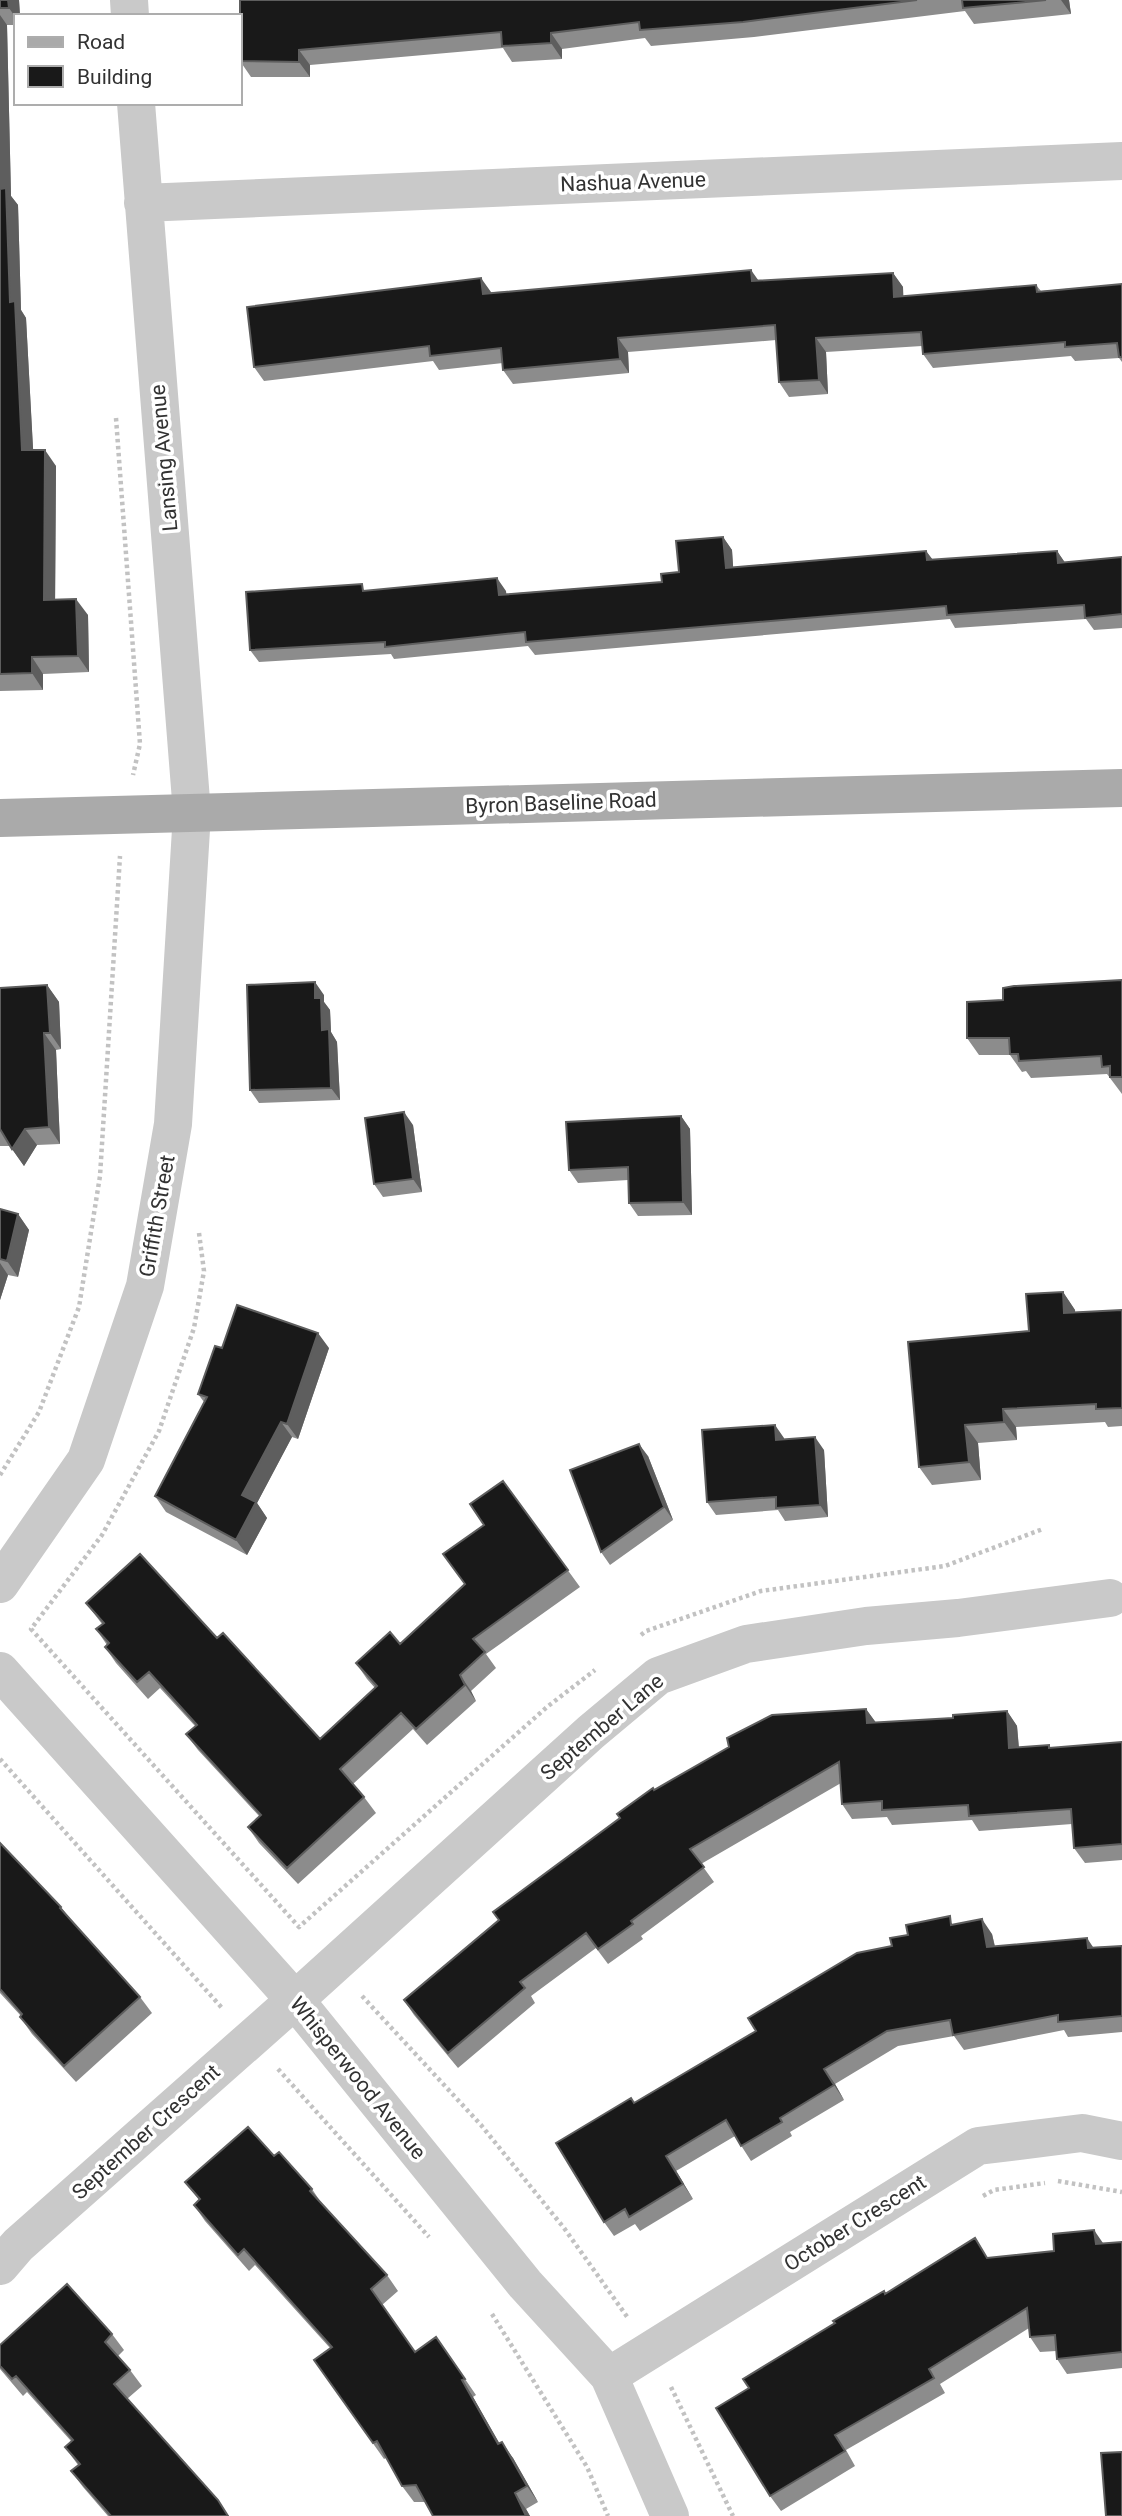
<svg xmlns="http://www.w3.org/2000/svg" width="1122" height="2516" font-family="Roboto,sans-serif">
  <rect width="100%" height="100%" fill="#fff"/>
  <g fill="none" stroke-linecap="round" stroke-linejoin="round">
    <path stroke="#c2c2c2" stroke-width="4.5" stroke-dasharray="3.5 3.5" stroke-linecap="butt" d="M 116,418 L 140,744 L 133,775
      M 199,1233 L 204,1271 L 194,1328 L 159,1431 L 102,1535 L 31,1629 L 299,1927 L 547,1707 L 595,1670
      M 0,1475 L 39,1412 L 79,1307 L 100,1176 L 120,856
      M 641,1635 L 646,1631 L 761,1591 L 945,1566 L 1043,1529
      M 0,1759 L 222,2008
      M 362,1996 L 481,2125 L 564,2228 L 628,2318
      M 278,2069 L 429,2237
      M 1058,2181 L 1122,2192
      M 983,2196 L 994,2190 L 1045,2183
      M 492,2314 L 587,2467 L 608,2516
      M 671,2387 L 733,2516"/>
    <path stroke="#c9c9c9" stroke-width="38" d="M 129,0 L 130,16
      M 143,203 L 1122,161
      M 0,1584 L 86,1460 L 145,1286 L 173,1124 L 192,813 L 136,103
      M 0,1671 L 295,2000 L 525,2284 L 609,2376 L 670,2516
      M 0,2266 L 18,2245 L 295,2000 L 591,1732 L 658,1676 L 746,1644 L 866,1626 L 958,1618 L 1110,1598
      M 609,2376 L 978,2146 L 1082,2133 L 1122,2141"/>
    <path stroke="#aaa" stroke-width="38" d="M 0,818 L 1122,788"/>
  </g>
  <path fill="#8c8c8c" d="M 0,0 L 19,0 L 20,16 L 16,16 L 16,25 L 7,25 L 11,196 L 18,205 L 21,310 L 26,318 L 33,450 L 56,466 L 55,599 L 88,615 L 89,672 L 43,674 L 43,690 L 0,691 Z
    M 240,0 L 1069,0 L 1071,14 L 974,24 L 965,11 L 754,37 L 651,46 L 645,38 L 562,49 L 562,59 L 512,62 L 503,48 L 310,65 L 310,77 L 251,77 L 240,61 Z
    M 893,273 L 903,287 L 903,297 L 1036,285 L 1041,291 L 1122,284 L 1122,362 L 1119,358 L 1075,361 L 1071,356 L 933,368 L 923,354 L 922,346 L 826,352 L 828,394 L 789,397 L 779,382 L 776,340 L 628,352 L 629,373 L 513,384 L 503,370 L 503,363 L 439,370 L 433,361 L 264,381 L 254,367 L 491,292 L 759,281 Z
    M 723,537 L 732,550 L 733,567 L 926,551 L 933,560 L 1057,551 L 1065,563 L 1122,557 L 1122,628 L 1094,630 L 1086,619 L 955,628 L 950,619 L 535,655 L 528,646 L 394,659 L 391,654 L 259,662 L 250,650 L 367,590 L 506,591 L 506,594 L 662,582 L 679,572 Z
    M 1122,980 L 1122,1094 L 1107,1074 L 1031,1078 L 1026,1071 L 1022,1072 L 1010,1055 L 979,1055 L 967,1038 L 1003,1000 Z
    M 47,985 L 59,1002 L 61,1049 L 56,1050 L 60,1144 L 37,1145 L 24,1166 L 10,1146 L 0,1146 L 0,988 Z
    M 324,995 L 324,1002 L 330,1010 L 331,1032 L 337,1042 L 340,1100 L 259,1103 L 250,1090 Z
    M 681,1116 L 690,1129 L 692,1215 L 638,1216 L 629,1203 L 628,1180 L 578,1183 L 569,1170 Z
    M 413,1125 L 422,1192 L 383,1197 L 374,1184 Z
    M 0,1209 L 18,1214 L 29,1230 L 18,1277 L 8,1275 L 0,1300 Z
    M 1063,1292 L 1075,1310 L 1075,1312 L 1122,1310 L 1122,1426 L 1108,1427 L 1105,1422 L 1016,1427 L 1017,1440 L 978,1443 L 981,1480 L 932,1485 L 919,1467 L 1029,1331 Z
    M 222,1348 L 329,1348 L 298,1439 L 292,1437 L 257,1503 L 267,1518 L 247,1555 L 166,1512 L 155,1496 L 204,1402 L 198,1394 Z
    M 784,1438 L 784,1439 L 824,1450 L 828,1517 L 785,1521 L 778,1510 L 716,1515 L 707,1502 Z
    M 648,1456 L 673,1520 L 610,1565 L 601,1552 Z
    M 503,1481 L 580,1587 L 486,1654 L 496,1668 L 471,1691 L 476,1701 L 427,1745 L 413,1729 L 353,1784 L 364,1797 L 376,1813 L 298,1884 L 259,1843 L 248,1827 L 259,1816 L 198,1750 L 186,1734 L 195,1726 L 160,1688 L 148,1699 L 116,1663 L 105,1647 L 107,1645 L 96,1629 L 102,1624 L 86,1603 L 217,1638 L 320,1739 L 375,1688 L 367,1679 L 356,1663 L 400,1644 L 465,1585 L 484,1525 Z
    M 866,1709 L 876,1723 L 953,1718 L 1007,1711 L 1017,1726 L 1019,1747 L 1049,1745 L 1051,1748 L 1122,1742 L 1122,1860 L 1085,1863 L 1074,1848 L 1072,1824 L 979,1831 L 972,1820 L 892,1825 L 887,1817 L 852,1819 L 842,1804 L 841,1783 L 701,1864 L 714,1882 L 641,1936 L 643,1939 L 608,1964 L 596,1948 L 531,1996 L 535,2003 L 458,2068 L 414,2015 L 404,2000 L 654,1790 Z
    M 0,1843 L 61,1907 L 71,1920 L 140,1997 L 152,2013 L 76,2082 L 32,2034 L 20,2017 L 21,2016 L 0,1993 Z
    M 956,1924 L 992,1934 L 995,1946 L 1093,1947 L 1122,1946 L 1122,2032 L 1068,2037 L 1064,2030 L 964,2050 L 954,2036 L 898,2046 L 835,2084 L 844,2100 L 790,2132 L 792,2136 L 751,2161 L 735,2136 L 676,2171 L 693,2199 L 640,2231 L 635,2224 L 614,2236 L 604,2222 L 634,2103 L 756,2031 L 892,1946 Z
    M 274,2156 L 312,2189 L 322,2204 L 387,2275 L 398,2291 L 382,2305 L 415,2352 L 436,2337 L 476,2395 L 473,2397 L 499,2443 L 513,2458 L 538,2502 L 526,2509 L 530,2516 L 433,2516 L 425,2502 L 414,2502 L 402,2486 L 386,2458 L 384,2459 L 314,2360 L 330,2348 L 255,2265 L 249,2271 L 205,2221 L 194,2205 L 199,2200 L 185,2182 Z
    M 1122,2242 L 1122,2368 L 1067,2374 L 1057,2359 L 1056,2351 L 1040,2352 L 1030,2337 L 1029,2328 L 940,2384 L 945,2393 L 846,2450 L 855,2466 L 781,2511 L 770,2496 L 749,2388 L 835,2323 L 886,2294 L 988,2258 L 1054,2251 Z
    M 112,2334 L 124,2350 L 118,2356 L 130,2370 L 142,2386 L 127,2399 L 229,2516 L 108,2516 L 83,2487 L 71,2471 L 78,2465 L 65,2447 L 71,2441 L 27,2392 L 23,2396 L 0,2369 L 0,2345 Z"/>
  <path fill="#5e5e5e" d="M 8,0 L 19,0 L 20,16 L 16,16 L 16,18 L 9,8 Z
    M 1061,0 L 1069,0 L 1071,14 Z
    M 0,15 L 7,25 L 11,196 L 18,205 L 21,310 L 26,318 L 34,466 L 22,450 L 0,189 Z
    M 551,33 L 562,49 L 562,59 L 551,43 Z
    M 299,50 L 310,65 L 310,77 L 299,62 Z
    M 751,270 L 761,284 L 752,281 Z
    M 893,273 L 903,287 L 904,311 L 894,297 Z
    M 481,278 L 491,292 L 493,308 L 483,294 Z
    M 618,338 L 628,352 L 629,373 L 620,359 Z
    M 816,338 L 826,352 L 828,394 L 819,380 Z
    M 45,450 L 56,466 L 55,616 L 44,600 Z
    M 723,537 L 732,550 L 734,580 L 726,568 Z
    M 926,551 L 935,563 L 927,560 Z
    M 1057,551 L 1066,564 L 1058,563 Z
    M 497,578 L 506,591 L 508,608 L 499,595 Z
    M 76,599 L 88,615 L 89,672 L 78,656 Z
    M 32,657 L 43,674 L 43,690 L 32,673 Z
    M 315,982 L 324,995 L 324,1002 L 330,1010 L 331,1032 L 337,1042 L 340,1100 L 331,1088 L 322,1030 L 315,998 Z
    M 47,985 L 59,1002 L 61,1049 L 50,1033 Z
    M 44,1033 L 56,1050 L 60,1144 L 49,1127 Z
    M 404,1112 L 413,1125 L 422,1192 L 413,1179 Z
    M 681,1116 L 690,1129 L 692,1215 L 683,1202 Z
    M 25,1129 L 37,1145 L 24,1166 L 12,1149 Z
    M 18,1214 L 29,1230 L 18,1277 L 7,1261 Z
    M 0,1263 L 8,1275 L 0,1300 Z
    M 1063,1292 L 1075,1310 L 1077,1331 L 1064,1313 Z
    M 318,1333 L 329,1348 L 298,1439 L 287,1424 Z
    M 1003,1409 L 1016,1427 L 1017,1440 L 1004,1422 Z
    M 281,1422 L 292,1437 L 257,1503 L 267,1518 L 247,1555 L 236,1540 L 242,1495 Z
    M 775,1425 L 784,1438 L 785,1452 L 776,1440 Z
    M 965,1425 L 978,1443 L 981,1480 L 969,1462 Z
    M 815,1437 L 824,1450 L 828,1517 L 820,1505 Z
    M 639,1444 L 648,1456 L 673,1520 L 664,1507 Z
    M 460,1675 L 471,1691 L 476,1701 L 465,1685 Z
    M 866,1709 L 877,1724 L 867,1723 Z
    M 1007,1711 L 1017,1726 L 1020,1763 L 1009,1748 Z
    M 982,1919 L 992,1934 L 998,1962 L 987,1947 Z
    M 1087,1938 L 1097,1953 L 1088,1948 Z
    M 824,2069 L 835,2084 L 844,2100 L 834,2085 Z
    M 666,2156 L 676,2171 L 693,2199 L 683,2184 Z
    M 1094,2230 L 1105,2246 L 1096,2244 Z
    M 462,2380 L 473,2397 L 509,2460 L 498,2444 Z
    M 502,2442 L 513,2458 L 538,2502 L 527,2486 Z
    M 515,2493 L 526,2509 L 530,2516 L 526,2516 Z"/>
  <path fill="#191919" stroke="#5e5e5e" stroke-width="2" d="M 0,0 L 8,0 L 9,8 L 0,8 Z
    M 240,0 L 917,0 L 743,22 L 640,30 L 639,22 L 551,33 L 551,43 L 502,46 L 501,32 L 299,50 L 299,62 L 240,61 Z
    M 962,0 L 1046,0 L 963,8 Z
    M 0,183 L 0,189 L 6,188 L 10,302 L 15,301 L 22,450 L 45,450 L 44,600 L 76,599 L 78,656 L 32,657 L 32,673 L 0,674 Z
    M 751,270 L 752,281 L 893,273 L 894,297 L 1036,285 L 1037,292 L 1122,284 L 1122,357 L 1119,357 L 1117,343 L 1065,347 L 1065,342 L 923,354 L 921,332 L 816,338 L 819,380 L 779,382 L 775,325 L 618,338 L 620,359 L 503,370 L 501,348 L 430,356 L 429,346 L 254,367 L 247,307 L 481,278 L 483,294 Z
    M 723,537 L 726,568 L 926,551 L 927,560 L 1057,551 L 1058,563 L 1122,557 L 1122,614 L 1085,618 L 1084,605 L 947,615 L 946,606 L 526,642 L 525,632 L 385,647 L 385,642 L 250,650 L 246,592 L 362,584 L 363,591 L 497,578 L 499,595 L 662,582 L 661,574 L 679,572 L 676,541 Z
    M 1122,980 L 1122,1077 L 1110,1077 L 1110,1066 L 1102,1067 L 1101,1056 L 1019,1061 L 1018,1054 L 1010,1054 L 1009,1038 L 967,1038 L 967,1002 L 1003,1000 L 1003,988 L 1014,986 Z
    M 315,982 L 315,998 L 321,998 L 322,1030 L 329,1029 L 331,1088 L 250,1090 L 247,985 Z
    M 47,985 L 50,1033 L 44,1033 L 49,1127 L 25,1129 L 12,1149 L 0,1129 L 0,988 Z
    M 404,1112 L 413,1179 L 374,1184 L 365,1118 Z
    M 681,1116 L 683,1202 L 629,1203 L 628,1167 L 569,1170 L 566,1122 Z
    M 0,1209 L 18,1214 L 7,1261 L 0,1259 Z
    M 1063,1292 L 1064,1313 L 1122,1310 L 1122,1408 L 1096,1409 L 1096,1404 L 1003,1409 L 1004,1422 L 965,1425 L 969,1462 L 919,1467 L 908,1342 L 1029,1331 L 1026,1294 Z
    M 237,1305 L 318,1333 L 287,1424 L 281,1422 L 242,1495 L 256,1502 L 236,1540 L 155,1496 L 207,1397 L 198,1394 L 215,1346 L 222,1348 Z
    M 775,1425 L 776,1440 L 815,1437 L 820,1505 L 776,1508 L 776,1497 L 707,1502 L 702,1430 Z
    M 639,1444 L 664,1507 L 601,1552 L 570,1470 Z
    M 503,1481 L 568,1570 L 473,1639 L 485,1652 L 460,1675 L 465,1685 L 416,1729 L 401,1713 L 340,1769 L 364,1797 L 287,1868 L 248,1827 L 261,1815 L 186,1734 L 197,1725 L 149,1672 L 137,1682 L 105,1647 L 109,1643 L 96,1629 L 104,1623 L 86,1603 L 140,1554 L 217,1638 L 223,1633 L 320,1739 L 377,1686 L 356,1663 L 390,1632 L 400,1644 L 465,1584 L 443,1554 L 484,1525 L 470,1504 Z
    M 866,1709 L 867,1723 L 953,1718 L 953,1715 L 1007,1711 L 1009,1748 L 1049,1745 L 1049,1748 L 1122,1742 L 1122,1844 L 1074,1848 L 1071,1809 L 969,1816 L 968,1805 L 882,1810 L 882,1801 L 842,1804 L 839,1762 L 690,1849 L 704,1867 L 631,1921 L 633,1924 L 598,1949 L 586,1933 L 520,1982 L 525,1988 L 448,2053 L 404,2000 L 499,1920 L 493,1912 L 620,1818 L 617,1814 L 653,1788 L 654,1790 L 729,1747 L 727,1738 L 772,1715 Z
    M 0,1843 L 61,1907 L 60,1908 L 140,1997 L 64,2066 L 20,2017 L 22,2014 L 0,1989 Z
    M 950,1916 L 951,1925 L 982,1919 L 987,1947 L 1087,1938 L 1088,1948 L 1122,1946 L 1122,2016 L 1058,2022 L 1058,2015 L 953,2035 L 950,2020 L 887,2031 L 824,2069 L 834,2085 L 780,2118 L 782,2122 L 741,2146 L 726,2120 L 666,2156 L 683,2184 L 629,2217 L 625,2209 L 604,2222 L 556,2143 L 631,2098 L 634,2103 L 756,2031 L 748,2018 L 857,1953 L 892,1946 L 890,1938 L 908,1935 L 906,1925 Z
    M 248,2127 L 274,2156 L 279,2152 L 312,2189 L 310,2191 L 387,2275 L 371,2289 L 415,2352 L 436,2337 L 465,2379 L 462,2380 L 498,2444 L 502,2442 L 527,2486 L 515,2493 L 526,2516 L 433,2516 L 416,2485 L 402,2486 L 377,2441 L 373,2443 L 314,2360 L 332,2347 L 244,2249 L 238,2255 L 194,2205 L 200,2199 L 185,2182 Z
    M 1094,2230 L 1096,2244 L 1122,2242 L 1122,2352 L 1057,2359 L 1055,2335 L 1030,2337 L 1027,2308 L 929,2369 L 934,2378 L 835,2435 L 845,2451 L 770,2496 L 716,2408 L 749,2388 L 743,2379 L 835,2323 L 833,2321 L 884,2291 L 885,2294 L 975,2238 L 987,2258 L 1054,2251 L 1053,2234 Z
    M 67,2284 L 112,2334 L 105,2342 L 130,2370 L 114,2384 L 218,2500 L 228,2516 L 111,2516 L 71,2471 L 80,2464 L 65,2447 L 73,2440 L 16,2376 L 12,2379 L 0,2366 L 0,2345 Z
    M 1122,2452 L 1122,2516 L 1106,2516 L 1101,2453 Z"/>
  <g text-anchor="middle" stroke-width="7" stroke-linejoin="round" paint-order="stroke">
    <g font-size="21" fill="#323232" stroke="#fff">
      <text transform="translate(633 182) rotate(-2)" y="7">Nashua Avenue</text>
      <text transform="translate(164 458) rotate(-95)" y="7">Lansing Avenue</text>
      <text transform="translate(561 803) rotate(-2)" y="7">Byron Baseline Road</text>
      <text transform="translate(157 1216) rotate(-80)" y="7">Griffith Street</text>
      <text transform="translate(602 1727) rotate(-40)" y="7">September Lane</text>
      <text transform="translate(358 2078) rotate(51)" y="7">Whisperwood Avenue</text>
      <text transform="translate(146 2132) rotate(-42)" y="7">September Crescent</text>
      <text transform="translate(855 2223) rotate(-32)" y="7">October Crescent</text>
    </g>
  </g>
  <rect x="14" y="14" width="228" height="91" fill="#ffffff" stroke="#adadad" stroke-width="2"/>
  <rect x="28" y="37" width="35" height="10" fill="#aaaaaa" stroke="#adadad" stroke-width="2"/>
  <text x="77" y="49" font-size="21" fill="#323232">Road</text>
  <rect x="28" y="66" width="35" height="21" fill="#191919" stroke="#adadad" stroke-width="2"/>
  <text x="77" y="84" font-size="21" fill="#323232">Building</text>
</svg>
